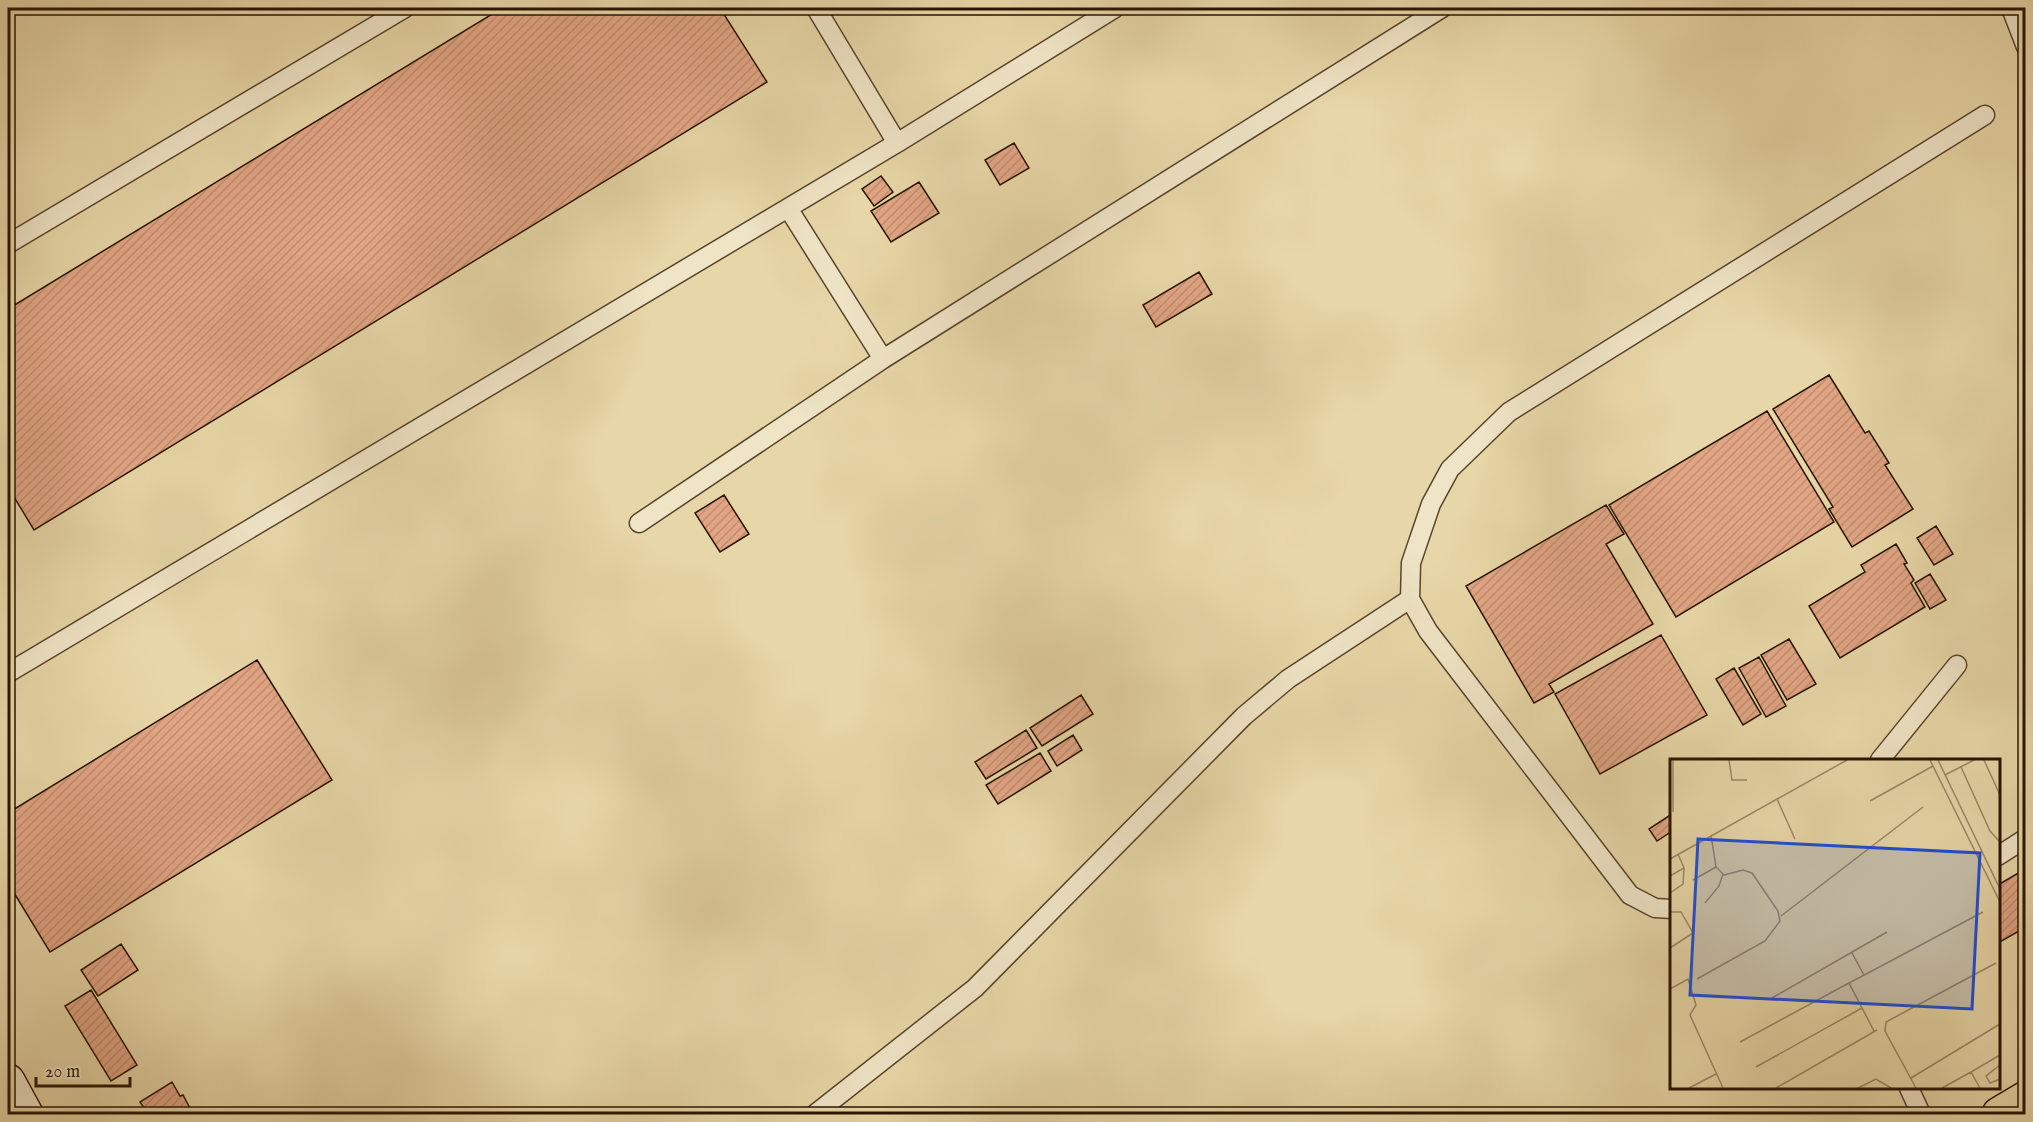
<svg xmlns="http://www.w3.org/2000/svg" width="2033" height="1122" font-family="'IM FELL English',serif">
  <defs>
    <pattern id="building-hatch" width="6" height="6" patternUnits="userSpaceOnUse" patternTransform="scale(1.5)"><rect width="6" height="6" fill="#e1a584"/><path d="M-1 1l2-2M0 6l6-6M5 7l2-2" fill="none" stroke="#c18d70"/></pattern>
  </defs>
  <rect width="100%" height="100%" fill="#e7d6a7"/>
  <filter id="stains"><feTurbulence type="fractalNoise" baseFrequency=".00333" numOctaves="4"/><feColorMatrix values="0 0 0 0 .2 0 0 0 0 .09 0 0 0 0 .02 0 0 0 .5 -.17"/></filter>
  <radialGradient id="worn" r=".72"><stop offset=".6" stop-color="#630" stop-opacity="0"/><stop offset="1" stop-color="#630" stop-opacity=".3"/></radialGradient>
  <path fill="url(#building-hatch)" stroke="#291403" stroke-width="1.5" d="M 502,8 L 720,8 L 767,82 L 34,530 L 8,487 L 8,309 Z
    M 1014,143 L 1029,168 L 1000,185 L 985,160 Z
    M 881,176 L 893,192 L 874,206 L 862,189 Z
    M 919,182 L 939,213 L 891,242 L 871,211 Z
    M 1199,272 L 1212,294 L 1156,327 L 1143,305 Z
    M 1829,375 L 1865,433 L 1869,431 L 1889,463 L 1885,465 L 1913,509 L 1852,547 L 1829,509 L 1833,507 L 1773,409 Z
    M 1767,411 L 1834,522 L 1676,617 L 1609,505 Z
    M 724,495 L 749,534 L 720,552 L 695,513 Z
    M 1606,505 L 1624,534 L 1606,544 L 1653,624 L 1549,684 L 1554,692 L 1534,703 L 1466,586 Z
    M 1936,526 L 1953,554 L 1934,565 L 1917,538 Z
    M 1896,544 L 1907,563 L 1904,564 L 1914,580 L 1911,583 L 1925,607 L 1840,658 L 1809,606 L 1865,572 L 1861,565 Z
    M 1930,574 L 1946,600 L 1930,609 L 1915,583 Z
    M 1661,635 L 1707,715 L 1600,774 L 1555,694 Z
    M 1789,639 L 1816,684 L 1787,700 L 1761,655 Z
    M 1759,657 L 1786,706 L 1766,717 L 1739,668 Z
    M 257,660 L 332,780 L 50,952 L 8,883 L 8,813 Z
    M 1734,668 L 1761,714 L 1743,725 L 1716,679 Z
    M 1081,695 L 1093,714 L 1042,746 L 1030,728 Z
    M 1026,730 L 1037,748 L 986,779 L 975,762 Z
    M 1073,735 L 1082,750 L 1057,766 L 1048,751 Z
    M 1040,753 L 1051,771 L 998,804 L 986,785 Z
    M 1672,814 L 1672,831 L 1657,841 L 1649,829 Z
    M 2025,869 L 2026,927 L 1998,943 L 1998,885 Z
    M 121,944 L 138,970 L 98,996 L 81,970 Z
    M 91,990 L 137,1065 L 111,1081 L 65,1006 Z
    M 172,1082 L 180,1096 L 183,1095 L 193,1114 L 148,1114 L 140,1102 Z"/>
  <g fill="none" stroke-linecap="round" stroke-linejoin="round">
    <defs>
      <path id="lane" d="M 2011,8 L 2026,47
        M 897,143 L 1115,8
        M 788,208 L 883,359
        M 8,244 L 405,8
        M 639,523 L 883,359 L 1442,8
        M 8,673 L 897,143 L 816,8
        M 1880,760 L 1957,665
        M 1998,856 L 2026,838
        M 1672,909 L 1655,908 L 1630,895 L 1428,631 L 1410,599 L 1411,563 L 1431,504 L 1450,469 L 1509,412 L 1985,115
        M 1909,1088 L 1921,1114
        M 815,1114 L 975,988 L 1244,716 L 1288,679 L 1410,599"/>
      <path id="secondary" d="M 8,1081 L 26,1114"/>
      <path id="primary" d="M 1999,1114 L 2026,1098"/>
    </defs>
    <use href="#lane" stroke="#58442c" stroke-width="21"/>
    <use href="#secondary" stroke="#291403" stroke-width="36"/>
    <use href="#primary" stroke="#291403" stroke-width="36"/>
    <use href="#lane" stroke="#efe4c6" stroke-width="18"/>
    <use href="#secondary" stroke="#efe4c6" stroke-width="33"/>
    <use href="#primary" stroke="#e7d6a7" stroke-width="33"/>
  </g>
  <g transform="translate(1670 759)">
    <rect width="330" height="330" fill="#e7d6a7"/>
    <path fill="none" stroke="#9b8865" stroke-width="1.5" d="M 3,1 L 3,53M 59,1 L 62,21 L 77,21M 260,1 L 330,143M 268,1 L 330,130M 314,1 L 330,36M 291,8 L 320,72 L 330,83M 275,16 L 304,1M 107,40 L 125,80M 200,42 L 263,7M 0,100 L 177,1M 0,117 L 14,109 L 8,95M 23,121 L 46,108M 0,134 L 13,125 L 14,109M 35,144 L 49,127 L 53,115M 0,153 L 11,153 L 23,174 L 0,189M 111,157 L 253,48M 182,194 L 194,216M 27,220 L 95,182 L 110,162 L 108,152 L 82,114 L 73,111 L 54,116 L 46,108 L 41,76M 0,230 L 18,220 L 26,246 L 20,256 L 53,329M 102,239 L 217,173M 204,272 L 179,224 L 313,153M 70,283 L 179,224M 330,306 L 316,317 L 320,324 L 330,320M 86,308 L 192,249M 241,319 L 330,265M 19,329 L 46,315M 106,329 L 207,271M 188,329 L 206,320 L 221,329M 246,329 L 215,272 L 216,263 L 326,204M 272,329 L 301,313M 310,329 L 301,313 L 330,296"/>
    <path fill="#1d4ed8" fill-opacity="0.15" stroke="#1d4ed8" stroke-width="3" d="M 28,80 L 310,94 L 302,250 L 20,236 Z"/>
    <rect width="330" height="330" fill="none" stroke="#291403" stroke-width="3"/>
  </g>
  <rect width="2033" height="1122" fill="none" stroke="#e7d6a7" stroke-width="30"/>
  <rect x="9" y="9" width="2015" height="1104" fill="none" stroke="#291403" stroke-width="3"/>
  <rect x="15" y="15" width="2003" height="1092" fill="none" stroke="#291403" stroke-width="1.5"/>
  <path d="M36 1077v9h94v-9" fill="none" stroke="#291403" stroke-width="3"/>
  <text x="45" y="1077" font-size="18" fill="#291403" stroke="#efe4c6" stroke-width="4.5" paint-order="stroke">20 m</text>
  <rect width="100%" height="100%" filter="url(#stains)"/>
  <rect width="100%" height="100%" fill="url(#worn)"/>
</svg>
